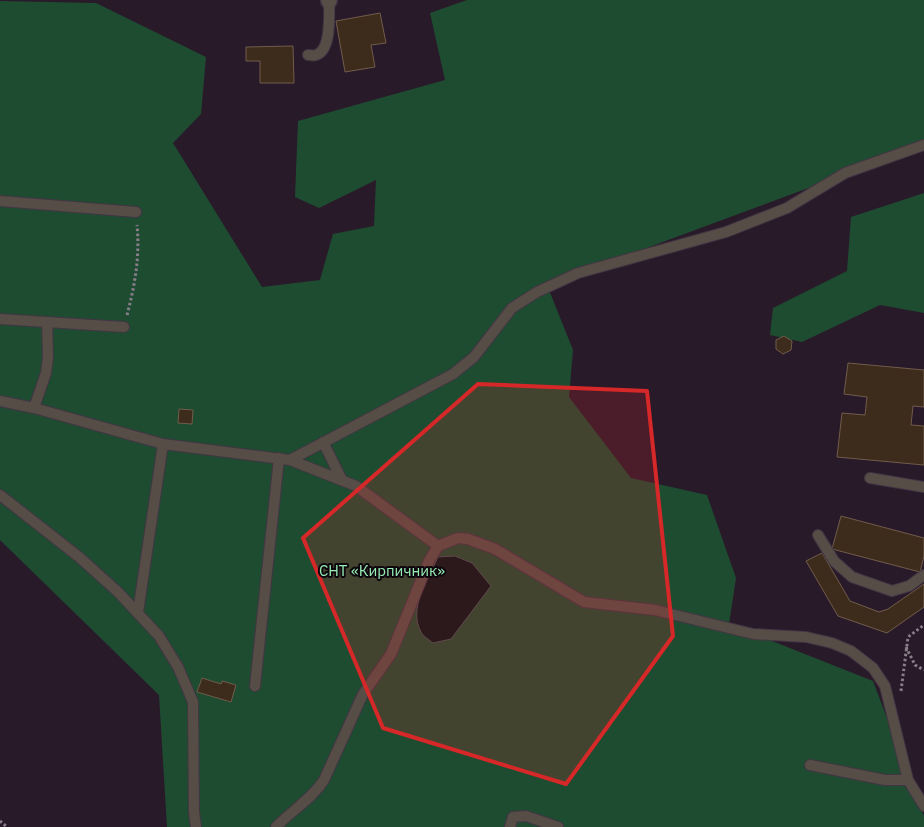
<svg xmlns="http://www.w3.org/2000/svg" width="924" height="827" font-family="'IBM Plex Sans',sans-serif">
  <rect width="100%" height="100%" fill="#291a2a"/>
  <path fill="#1e4c31" d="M 467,0 L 924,0 L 924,145 L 547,285 L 573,350 L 569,397 L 631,478 L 707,495 L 736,578 L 729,624 L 873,681 L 924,816 L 924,827 L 167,827 L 159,695 L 0,540 L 0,1 L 96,3 L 206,57 L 201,114 L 173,143 L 262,287 L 320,280 L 333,234 L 374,226 L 376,180 L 319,208 L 295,197 L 298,121 L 445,80 L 430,13 Z
    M 924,193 L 924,313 L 880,305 L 802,342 L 770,335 L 773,308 L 847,271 L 851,217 Z"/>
  <path fill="#001619" stroke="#445056" d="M 455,556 L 472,563 L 491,586 L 451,639 L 433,643 C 429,640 423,636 421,632 C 408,608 428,580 438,557 Z"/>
  <path fill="#3d2b1c" stroke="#705c4b" d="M 380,13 L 386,43 L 371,45 L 375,67 L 345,72 L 336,21 Z
    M 293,46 L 294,83 L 260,83 L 260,61 L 246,61 L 246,47 Z
    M 784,336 L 792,341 L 791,350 L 783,354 L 776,349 L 776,340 Z
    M 848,363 L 924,370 L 924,407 L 913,406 L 911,425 L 924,426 L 924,465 L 837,457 L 842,413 L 865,415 L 867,397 L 844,394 Z
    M 179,409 L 193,410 L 192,424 L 178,423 Z
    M 841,516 L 924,538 L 924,556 L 920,572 L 832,549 Z
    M 822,553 L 850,601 L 879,612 L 888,609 L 924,584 L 924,607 L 887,633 L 838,616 L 806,561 Z
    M 202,678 L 221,684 L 222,681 L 236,685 L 231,702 L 197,692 Z"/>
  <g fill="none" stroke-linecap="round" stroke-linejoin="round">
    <defs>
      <path id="service" d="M 308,55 C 311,55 314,56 316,55 C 332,50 329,14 329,1
        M 0,201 L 136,212
        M 0,319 L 124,327
        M 0,401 L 34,408 L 163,444 L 290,460 L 356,486 L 438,546 L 458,538 L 468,539 L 495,549 L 584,602 L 655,610 L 753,634 L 806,637 L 832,643 L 851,651 L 873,668 L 885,686 L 908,780 L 924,806
        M 34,408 L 46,373 L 48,357 L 47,322
        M 323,442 L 342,480
        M 290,460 L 453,374 L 474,357 L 512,308 L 537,292 L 578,273 L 726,232 L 787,208 L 845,173 L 924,145
        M 870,478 L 924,487
        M 0,495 L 79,557 L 118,592 L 159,636 L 178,667 L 193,702 L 194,812 L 196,827
        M 818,535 L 834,561 L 852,577 L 892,591 L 909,586 L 924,575
        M 138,612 L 163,444
        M 255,686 L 279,458
        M 810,765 L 885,780 L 908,780
        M 276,827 C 291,811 312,799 324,780 L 363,694 L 391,654 L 429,561 L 438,546
        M 510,827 L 513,817 L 526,816 L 558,827"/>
      <path id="minor" d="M 329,0 L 329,1"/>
    </defs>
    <use href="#service" stroke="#433544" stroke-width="12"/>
    <use href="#minor" stroke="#433544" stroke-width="18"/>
    <path stroke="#8a7e8b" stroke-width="3" stroke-dasharray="2.5 2.5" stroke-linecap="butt" d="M 127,315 C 135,285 140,256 137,225
      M 906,647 L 915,665 L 924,670
      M 901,691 L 908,637 L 924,625
      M 0,821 L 7,827"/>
    <use href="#service" stroke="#564d46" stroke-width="10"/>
    <use href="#minor" stroke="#564d46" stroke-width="15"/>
  </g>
  <path fill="#d62828" fill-opacity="0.2" stroke="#d62828" stroke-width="4" stroke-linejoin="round" d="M 478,384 L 647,391 L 673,636 L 566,784 L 383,728 L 303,538 Z"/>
  <g text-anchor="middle" stroke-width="4" stroke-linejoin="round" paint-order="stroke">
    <g font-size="15" fill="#99eeb6" stroke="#0e070e">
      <text x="382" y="576">СНТ «Кирпичник»</text>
    </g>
  </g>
</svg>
